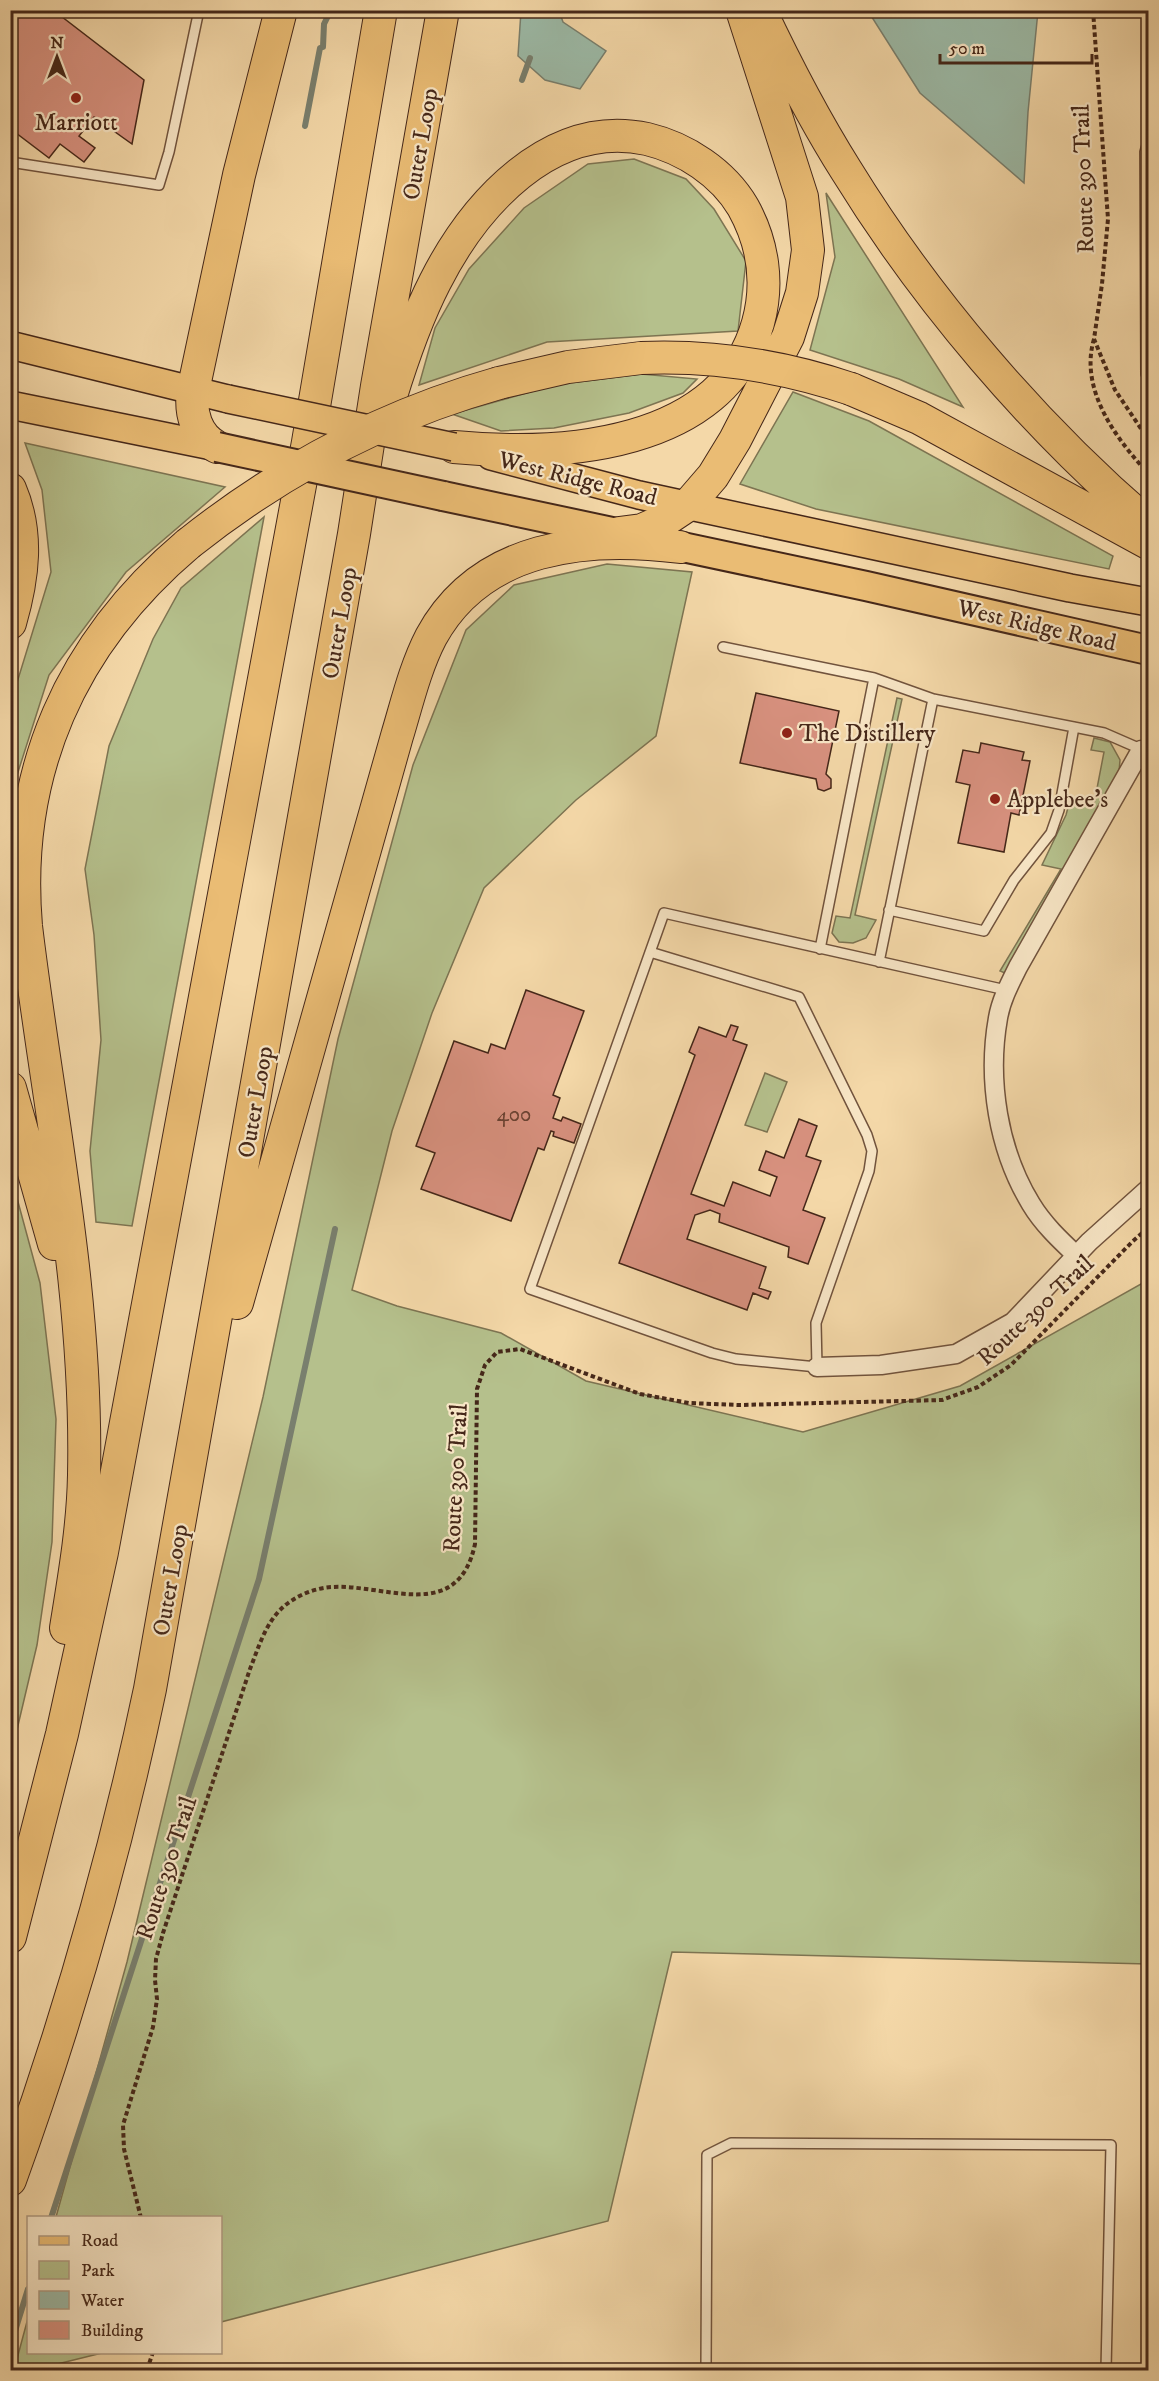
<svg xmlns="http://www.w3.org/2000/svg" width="1159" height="2381" font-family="'IM FELL DW Pica',serif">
  <rect width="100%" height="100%" fill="#f4d8a8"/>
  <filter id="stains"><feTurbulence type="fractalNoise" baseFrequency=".00333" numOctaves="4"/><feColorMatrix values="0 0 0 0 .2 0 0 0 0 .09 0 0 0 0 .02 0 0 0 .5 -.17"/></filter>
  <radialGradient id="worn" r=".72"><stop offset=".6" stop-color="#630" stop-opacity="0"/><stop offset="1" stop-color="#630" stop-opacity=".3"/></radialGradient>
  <path fill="#b5c08c" stroke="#7d7452" stroke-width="1.5" d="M 634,159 L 686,179 L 714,209 L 746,261 L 738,331 L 547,342 L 419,385 L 435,328 L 469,269 L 524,208 L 588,164 Z
    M 826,193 L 963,407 L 899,379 L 810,350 L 835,257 Z
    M 641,374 L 697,379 L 683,393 L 629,413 L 554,428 L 501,431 L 452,414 L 555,385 Z
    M 793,392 L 869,421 L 1113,556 L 1109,569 L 816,509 L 740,484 Z
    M 25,443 L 225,487 L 126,572 L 49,675 L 11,794 L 11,702 L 51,572 L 42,490 Z
    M 264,517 L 132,1226 L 96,1222 L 90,1151 L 101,1040 L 94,935 L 85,869 L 109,746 L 153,639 L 181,588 Z
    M 607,564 L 692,572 L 656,736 L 576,800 L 484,888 L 432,1013 L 392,1131 L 352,1290 L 397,1306 L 501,1333 L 586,1381 L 803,1432 L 960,1386 L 1148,1280 L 1148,1964 L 672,1952 L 608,2221 L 221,2322 L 220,2218 L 56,2217 L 127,1962 L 263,1397 L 338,1039 L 413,765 L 466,630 L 514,585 Z
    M 897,698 L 902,699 L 855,915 L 876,920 L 866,938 L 853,943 L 839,942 L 832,933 L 836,916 L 850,918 Z
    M 1094,738 L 1110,742 L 1120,760 L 1119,772 L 1005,973 L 1000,971 L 1061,869 L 1042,865 L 1066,815 L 1070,800 L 1094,804 L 1104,752 L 1091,750 Z
    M 765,1073 L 787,1082 L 767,1132 L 745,1125 Z
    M 11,1176 L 40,1283 L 56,1419 L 52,1542 L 37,1645 L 11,1755 Z
    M 28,2318 L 28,2352 L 102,2353 L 33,2370 L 14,2370 Z"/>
  <path fill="#9cbaa7" stroke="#797f6e" stroke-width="1.5" d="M 521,11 L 559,11 L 563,22 L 606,51 L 580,89 L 545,80 L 518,56 Z
    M 868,11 L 1038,11 L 1028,112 L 1024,183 L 920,93 Z"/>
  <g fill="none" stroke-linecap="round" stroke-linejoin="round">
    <path stroke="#797f6e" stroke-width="6" d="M 522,80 L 530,58
      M 305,126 L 320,48 L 323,47 L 324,24 L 331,10
      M 51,2218 L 259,1579 L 335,1229
      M 10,2347 L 28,2289"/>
  </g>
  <path fill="#d8917f" stroke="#452719" stroke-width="1.5" d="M 10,10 L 53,10 L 144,80 L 132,144 L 94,117 L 79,136 L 95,148 L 84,162 L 60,144 L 49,158 L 12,130 L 10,132 Z
    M 756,693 L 839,711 L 826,774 L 831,779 L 831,788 L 824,791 L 818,789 L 816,779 L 740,763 Z
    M 981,743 L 1024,752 L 1022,760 L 1030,761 L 1019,815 L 1011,813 L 1004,852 L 958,843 L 970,785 L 956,782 L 963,750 L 979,753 Z
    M 526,990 L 584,1011 L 553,1095 L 560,1098 L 553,1118 L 561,1121 L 563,1117 L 581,1124 L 574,1143 L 553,1136 L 554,1132 L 551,1131 L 544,1150 L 538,1148 L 511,1221 L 421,1189 L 435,1153 L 416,1146 L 454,1041 L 488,1053 L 491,1044 L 505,1049 Z
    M 731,1025 L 738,1027 L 733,1040 L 747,1045 L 691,1194 L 724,1206 L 733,1182 L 770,1196 L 777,1177 L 759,1170 L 766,1151 L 784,1158 L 799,1119 L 817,1126 L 806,1156 L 821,1161 L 803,1210 L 825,1218 L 808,1264 L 788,1257 L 789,1247 L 719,1222 L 720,1214 L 710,1210 L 695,1215 L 687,1239 L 766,1267 L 759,1288 L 771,1292 L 768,1299 L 753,1293 L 747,1310 L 619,1263 L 695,1055 L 689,1052 L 699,1027 L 726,1037 Z"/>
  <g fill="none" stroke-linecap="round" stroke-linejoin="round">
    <defs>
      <path id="service" d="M 1148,142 L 1145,152 L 1146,374 L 1148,377
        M 10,162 L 159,185 L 169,152 L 199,10
        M 723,647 L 874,678 L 933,699 L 1104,733 L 1143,750
        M 889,910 L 984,931 L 1014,880 L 1051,833 L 1059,810 L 1074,727
        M 820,949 L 874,678
        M 650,952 L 799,997 L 867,1135 L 872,1151 L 869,1171 L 816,1323 L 817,1367 L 736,1359 L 712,1353 L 530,1289 L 664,913 L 1006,990
        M 879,962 L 933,699
        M 706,2370 L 707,2155 L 731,2143 L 1111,2145 L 1106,2370"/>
      <path id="minor" d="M 1077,1256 C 1060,1240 1043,1224 1031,1204 C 998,1150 987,1080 998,1018 C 1001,1000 1010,983 1018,967 L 1141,750
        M 817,1367 L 881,1365 L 956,1354 L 1013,1322 L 1089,1242 L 1148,1189"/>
      <path id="primary" d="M 10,345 L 228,399
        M 10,405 L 217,447
        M 491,456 L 639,495 L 1070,588 L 1148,602"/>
      <path id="trunk" d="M 443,496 L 866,586 L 1148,650"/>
      <path id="motorway" d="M 760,10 C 786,65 814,119 846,170 C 926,300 1033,425 1148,524
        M 499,383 L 568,367 L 641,358
        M 851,389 L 919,418 L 1148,543
        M 390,399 C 402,360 416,319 435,282 C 474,205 550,118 647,139 C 685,148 723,173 743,207 C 763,243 769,283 758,323 C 723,448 560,457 454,447
        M 217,447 C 196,436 190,413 193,391 L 239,175 L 281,10
        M 10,489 C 29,533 23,578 10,623
        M 619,533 L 642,530 L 667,519 L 688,505 L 713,476 L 735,440 L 788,337 L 802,293 L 808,250 L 802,197 L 742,10
        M 10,1088 L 54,1244
        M 237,1303 L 397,736 C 407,703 415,668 431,637 C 481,545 587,535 680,547
        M 66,1628 C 74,1578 83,1527 84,1475 C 88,1290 48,1109 26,926 C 13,772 71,643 188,544
        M 10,1937 L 62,1734 L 102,1552 L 308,442 L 381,10
        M 10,2180 C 68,2020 115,1856 150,1689 L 354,534 L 377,386 L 443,10"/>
    </defs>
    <use href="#service" stroke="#71533d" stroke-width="12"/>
    <use href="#minor" stroke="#71533d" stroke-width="21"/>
    <use href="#primary" stroke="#452719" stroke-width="30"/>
    <use href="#trunk" stroke="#452719" stroke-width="32"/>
    <use href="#motorway" stroke="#452719" stroke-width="34"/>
    <path stroke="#452719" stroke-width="4" stroke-dasharray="4.5 3" stroke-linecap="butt" d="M 1093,10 L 1108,219 L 1102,284 L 1094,339 L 1115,390 L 1148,439
      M 1094,339 C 1079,389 1116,439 1148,473
      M 141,2218 L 124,2149 L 123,2125 L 153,2027 L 157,1999 L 155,1980 L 156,1959 L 163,1933 L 250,1669 C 258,1649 265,1624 282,1608 C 295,1596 314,1588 332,1587 C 387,1584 458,1624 475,1544 L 477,1389 L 485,1365 L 497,1352 L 520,1349 L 640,1394 L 689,1403 L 739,1405 L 942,1400 L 978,1387 L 1011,1365 L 1133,1241 L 1148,1228
      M 147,2370 L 153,2352"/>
    <use href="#service" stroke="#f8e6c6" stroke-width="9"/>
    <use href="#minor" stroke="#f8e6c6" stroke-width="18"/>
    <use href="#primary" stroke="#eabc74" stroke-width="27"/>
    <use href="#trunk" stroke="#eabc74" stroke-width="28"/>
    <use href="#motorway" stroke="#eabc74" stroke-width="32"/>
    <defs>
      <path id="primary-bridge" d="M 228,399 L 454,447"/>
      <path id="trunk-bridge" d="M 217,447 L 443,496"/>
      <path id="motorway-bridge" d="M 641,358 C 714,355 783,366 851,389
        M 188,544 C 281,470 385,415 499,383"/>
    </defs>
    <use href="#primary-bridge" stroke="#452719" stroke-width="30" stroke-linecap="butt"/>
    <use href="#trunk-bridge" stroke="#452719" stroke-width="32" stroke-linecap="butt"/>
    <use href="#motorway-bridge" stroke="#452719" stroke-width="34" stroke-linecap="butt"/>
    <use href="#primary-bridge" stroke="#eabc74" stroke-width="27"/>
    <use href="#trunk-bridge" stroke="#eabc74" stroke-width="28"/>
    <use href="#motorway-bridge" stroke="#eabc74" stroke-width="32"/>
  </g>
  <g fill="#8f2418" stroke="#f8e6c6" stroke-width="2">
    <circle cx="76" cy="98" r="6"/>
    <circle cx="787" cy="733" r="6"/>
    <circle cx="995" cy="799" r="6"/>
  </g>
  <g text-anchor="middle" stroke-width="4.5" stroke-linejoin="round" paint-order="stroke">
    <g font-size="21" fill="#6a4232">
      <text x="514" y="1121">400</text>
    </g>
    <g font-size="24" fill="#452719" stroke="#f8e6c6" text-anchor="start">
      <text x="76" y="130" text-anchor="middle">Marriott</text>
      <text x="799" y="741">The Distillery</text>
      <text x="1007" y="807">Applebee's</text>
    </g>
    <g font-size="24" fill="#452719" stroke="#f8e6c6">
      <text transform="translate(420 144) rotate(-80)" y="8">Outer Loop</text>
      <text transform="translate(1083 179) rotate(-92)" y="8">Route 390 Trail</text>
      <text transform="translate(578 478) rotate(14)" y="8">West Ridge Road</text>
      <text transform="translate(339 623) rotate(-80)" y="8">Outer Loop</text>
      <text transform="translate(1037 625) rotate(13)" y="8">West Ridge Road</text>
      <text transform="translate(255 1102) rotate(-80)" y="8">Outer Loop</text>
      <text transform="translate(1035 1310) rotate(-43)" y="8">Route 390 Trail</text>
      <text transform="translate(455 1478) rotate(-87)" y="8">Route 390 Trail</text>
      <text transform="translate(170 1580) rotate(-80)" y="8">Outer Loop</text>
      <text transform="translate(166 1868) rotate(-72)" y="8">Route 390 Trail</text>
    </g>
  </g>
  <rect width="1159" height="2381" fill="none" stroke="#f4d8a8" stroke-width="36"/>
  <rect x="12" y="12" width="1135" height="2357" fill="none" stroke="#452719" stroke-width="3"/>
  <rect x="18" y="18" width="1123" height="2345" fill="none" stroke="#452719" stroke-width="1.5"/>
  <rect x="27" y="2216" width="195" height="138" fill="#f8e6c6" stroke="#b09a81" stroke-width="1.5"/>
  <rect x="39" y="2236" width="30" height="9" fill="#eabc74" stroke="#b09a81" stroke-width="1.5"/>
  <text x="81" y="2246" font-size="18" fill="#452719">Road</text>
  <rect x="39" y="2261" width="30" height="18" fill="#b5c08c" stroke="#b09a81" stroke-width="1.5"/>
  <text x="81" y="2276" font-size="18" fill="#452719">Park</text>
  <rect x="39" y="2291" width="30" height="18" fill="#9cbaa7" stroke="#b09a81" stroke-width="1.5"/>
  <text x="81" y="2306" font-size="18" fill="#452719">Water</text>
  <rect x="39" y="2321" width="30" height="18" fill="#d8917f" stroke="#b09a81" stroke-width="1.5"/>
  <text x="81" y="2336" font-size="18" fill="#452719">Building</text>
  <g transform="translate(57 57)" stroke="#f8e6c6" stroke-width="4.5" paint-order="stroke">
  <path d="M0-4.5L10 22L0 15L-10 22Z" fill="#452719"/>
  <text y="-9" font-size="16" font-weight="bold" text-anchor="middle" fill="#452719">N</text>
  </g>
  <path d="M940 54v9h152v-9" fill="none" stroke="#452719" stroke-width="3"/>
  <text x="949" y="54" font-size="18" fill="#452719" stroke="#f8e6c6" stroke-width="4.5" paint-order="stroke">50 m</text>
  <rect width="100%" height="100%" filter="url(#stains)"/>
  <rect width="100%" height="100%" fill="url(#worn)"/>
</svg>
